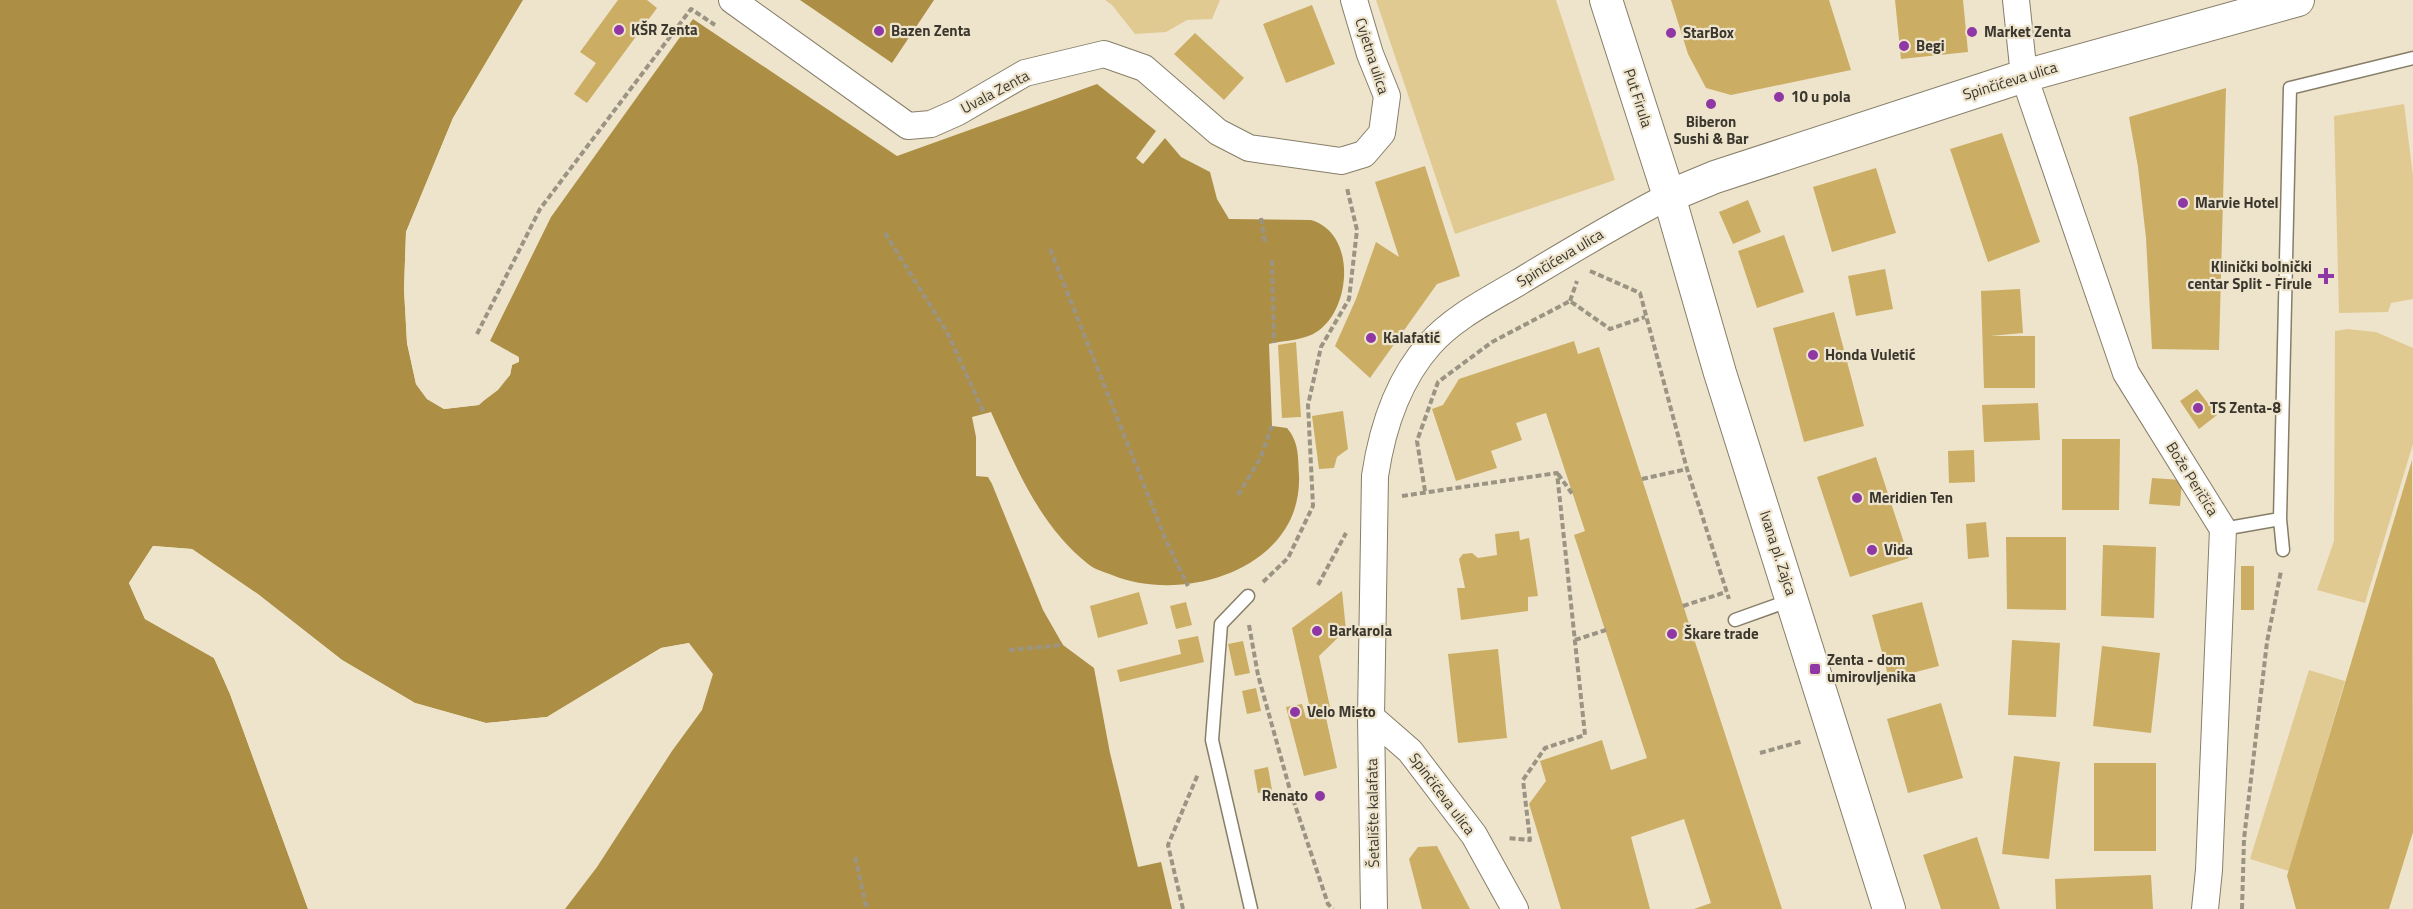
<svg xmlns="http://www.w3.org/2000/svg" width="2413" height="909" font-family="'Titillium Web',sans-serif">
  <rect width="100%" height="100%" fill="#eee4cc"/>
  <path fill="#e1c992" d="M 1105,0 L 1220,0 L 1212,19 L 1187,20 L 1166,32 L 1135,34 L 1112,5 Z
    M 1376,0 L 1556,0 L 1615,180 L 1455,234 Z
    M 2404,104 L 2413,176 L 2413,299 L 2391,303 L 2388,312 L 2339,313 L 2334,116 Z
    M 2347,329 L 2376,332 L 2413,348 L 2413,444 L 2365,603 L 2317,590 L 2334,541 L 2335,331 Z
    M 2309,670 L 2345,681 L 2289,871 L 2250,859 Z"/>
  <path fill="#ac8f45" d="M 0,0 L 523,0 L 453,118 L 406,232 L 404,289 L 407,343 L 416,384 L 427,399 L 444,409 L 479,405 L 510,375 L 512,365 L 519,357 L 490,341 L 551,217 L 693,19 L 897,156 L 1097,84 L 1156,131 L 1136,158 L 1143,164 L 1165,138 L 1181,157 L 1210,172 L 1217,199 L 1229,219 L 1311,220 C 1356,233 1352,307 1318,331 C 1304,341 1285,340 1269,344 L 1272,426 L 1287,428 C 1299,442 1298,457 1299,475 C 1303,568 1185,605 1112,575 C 1104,572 1094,569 1088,564 C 1039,525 1016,467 991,412 L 972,417 L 976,437 L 976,476 L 988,477 L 992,484 L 1043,610 L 1063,645 L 1094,668 L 1110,753 L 1138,867 L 1161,862 L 1172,909 L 565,909 L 597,867 L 672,751 L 702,710 L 713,674 L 689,643 L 661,648 L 547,717 L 486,723 L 415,703 L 342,660 L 258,594 L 192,549 L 153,546 L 129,583 L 145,619 L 214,658 L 230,694 L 308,909 L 0,909 Z
    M 800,0 L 934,0 L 892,63 Z"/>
  <path fill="#eee4cc" d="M 526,0 L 456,119 L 409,233 L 407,289 L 410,343 L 419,383 L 429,397 L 445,406 L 477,403 L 496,388 L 507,374 L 509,363 L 516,359 L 489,344 L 490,341 L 519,358 L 519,362 L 512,365 L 510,375 L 498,390 L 478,405 L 444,409 L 427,399 L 416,384 L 407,343 L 404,289 L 406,232 L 453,118 L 522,2 Z
    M 153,546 L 192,549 L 257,594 L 342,660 L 415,703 L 486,723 L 547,717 L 661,648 L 689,643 L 694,654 L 688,646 L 662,651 L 548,720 L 485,726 L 414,705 L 341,662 L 256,597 L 191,552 L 155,549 L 132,583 L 148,617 L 217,656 L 233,693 L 311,909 L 308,909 L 230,694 L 214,658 L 145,619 L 129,583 Z"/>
  <path fill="#cbad64" d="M 618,0 L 647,0 L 657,8 L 587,103 L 574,94 L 596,63 L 580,52 Z
    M 1671,0 L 1829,0 L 1851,70 L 1731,95 L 1706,88 L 1688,54 Z
    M 1895,0 L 1963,0 L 1968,52 L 1901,59 Z
    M 1312,5 L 1335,64 L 1286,83 L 1263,24 Z
    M 1195,33 L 1244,78 L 1224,100 L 1174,54 Z
    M 2226,88 L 2219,350 L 2152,349 L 2146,238 L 2138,167 L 2129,117 Z
    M 2002,133 L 2040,242 L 1988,262 L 1950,149 Z
    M 1425,166 L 1460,276 L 1437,284 L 1370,378 L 1335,346 L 1356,299 L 1376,242 L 1399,257 L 1375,182 Z
    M 1876,168 L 1896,233 L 1832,252 L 1813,187 Z
    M 1748,200 L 1761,232 L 1733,244 L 1719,212 Z
    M 1784,235 L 1804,292 L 1757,308 L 1738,251 Z
    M 1885,269 L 1893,309 L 1856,316 L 1848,276 Z
    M 2020,289 L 2023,333 L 1990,336 L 2035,336 L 2035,388 L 1984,388 L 1981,291 Z
    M 1834,312 L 1864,426 L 1804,442 L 1773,328 Z
    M 1574,341 L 1578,354 L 1599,347 L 1782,909 L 1694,909 L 1711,903 L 1684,819 L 1631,837 L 1650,909 L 1561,909 L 1529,804 L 1546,781 L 1540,761 L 1602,740 L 1611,770 L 1647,758 L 1574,535 L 1585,531 L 1546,413 L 1516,423 L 1522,440 L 1491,451 L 1497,468 L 1456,481 L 1432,409 L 1443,405 L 1459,379 Z
    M 1296,342 L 1301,417 L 1282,418 L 1278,345 Z
    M 2197,389 L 2217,415 L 2199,429 L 2180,401 Z
    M 2038,403 L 2040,440 L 1984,442 L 1982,405 Z
    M 1343,411 L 1348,449 L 1337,457 L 1334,468 L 1319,469 L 1312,416 Z
    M 2062,439 L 2120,439 L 2119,510 L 2062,510 Z
    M 1974,450 L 1975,482 L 1949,483 L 1948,451 Z
    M 1876,457 L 1909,558 L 1850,577 L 1817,477 Z
    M 2412,460 L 2413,832 L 2389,909 L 2296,909 L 2287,876 Z
    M 2152,478 L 2182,480 L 2180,506 L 2149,504 Z
    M 1986,522 L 1989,557 L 1968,559 L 1966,524 Z
    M 1519,531 L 1520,540 L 1529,538 L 1538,596 L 1528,597 L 1528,611 L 1461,620 L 1457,588 L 1465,588 L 1459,559 L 1463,554 L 1472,553 L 1478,558 L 1497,555 L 1495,534 Z
    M 2006,537 L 2066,537 L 2066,610 L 2007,609 Z
    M 2103,545 L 2156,547 L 2154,618 L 2101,616 Z
    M 2241,566 L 2254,566 L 2254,610 L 2241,610 Z
    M 1342,591 L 1346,630 L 1319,656 L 1330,707 L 1311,713 L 1292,628 Z
    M 1139,592 L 1148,624 L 1098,638 L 1090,606 Z
    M 1186,602 L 1192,625 L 1176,629 L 1170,606 Z
    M 1922,602 L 1939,666 L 1889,679 L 1872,615 Z
    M 1198,636 L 1204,662 L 1120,682 L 1117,670 L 1181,654 L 1178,640 Z
    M 2012,640 L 2060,643 L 2056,717 L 2008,715 Z
    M 1243,641 L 1250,673 L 1235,676 L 1228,644 Z
    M 2102,646 L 2160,653 L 2151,733 L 2093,726 Z
    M 1498,649 L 1507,738 L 1458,743 L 1448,654 Z
    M 1256,688 L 1261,711 L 1247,714 L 1242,691 Z
    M 1941,703 L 1963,778 L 1908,793 L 1887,719 Z
    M 1302,704 L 1306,718 L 1325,713 L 1337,768 L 1304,776 L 1286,707 Z
    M 2014,756 L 2060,762 L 2049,859 L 2002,854 Z
    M 2094,763 L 2156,763 L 2156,851 L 2094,851 Z
    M 1268,767 L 1272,790 L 1258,793 L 1254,770 Z
    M 1977,837 L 2000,909 L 1941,909 L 1923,855 Z
    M 1437,846 L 1470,909 L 1422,909 L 1409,859 L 1418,847 Z
    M 2151,875 L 2153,909 L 2056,909 L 2055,879 Z"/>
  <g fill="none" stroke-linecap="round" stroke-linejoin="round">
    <defs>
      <path id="service" d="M 2223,529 L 2280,519
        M 2283,550 L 2280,519 L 2290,88 L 2413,58
        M 1248,596 L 1221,624 L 1212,740 L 1251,909
        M 1735,620 L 1791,600"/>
      <path id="minor" d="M 732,0 L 908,126 L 931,124 L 958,112 L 1025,73 L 1104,54 L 1144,68 L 1218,132 L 1249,148 L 1341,161 L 1364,154 L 1382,133 L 1387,96 L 1370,54 L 1354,0
        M 2016,0 L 2024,76 L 2126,373 L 2223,529 L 2209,870 L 2205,909
        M 1371,717 L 1410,751 L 1474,835 L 1515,909
        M 1374,909 L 1371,717 L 1375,476 C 1382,429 1397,381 1430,344 C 1454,317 1489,300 1519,282 C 1569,252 1618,222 1669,196"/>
      <path id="tertiary" d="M 1606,0 L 1669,196 L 1720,373 L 1889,909
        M 1669,196 L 1715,177 L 2024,76 L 2298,0"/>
    </defs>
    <use href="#service" stroke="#877e68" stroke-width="15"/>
    <use href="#minor" stroke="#877e68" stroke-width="28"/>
    <use href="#tertiary" stroke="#877e68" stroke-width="34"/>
    <path stroke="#9b9483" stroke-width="4" stroke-dasharray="6 3" stroke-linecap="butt" d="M 1261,218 L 1265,243
      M 885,233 L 948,334 L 984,413
      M 1050,249 L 1167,543 L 1188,586
      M 1272,260 L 1274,343
      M 1590,271 L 1640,293 L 1687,469 L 1729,599
      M 1570,301 L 1577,281
      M 477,334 L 540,209 L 691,9 L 715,25
      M 1558,474 L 1573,495
      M 1642,479 L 1687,469
      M 1425,491 L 1417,441 L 1438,382 L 1492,342 L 1570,301 L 1610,329 L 1645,317
      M 1238,495 L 1260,459 L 1272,426
      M 1402,496 L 1557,473 L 1585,735 L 1545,748 L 1523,780 L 1530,840 L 1508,838
      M 1263,582 L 1288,558 L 1313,506 L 1308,405 L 1321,347 L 1349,299 L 1357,230 L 1347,188
      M 1318,585 L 1346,533
      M 1683,606 L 1726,592
      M 1249,625 L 1258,675 L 1290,790 L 1328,904 L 1333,909
      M 1575,640 L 1606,630
      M 1009,650 L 1063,645
      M 1760,753 L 1803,741
      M 855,857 L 867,909
      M 1183,909 L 1168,845 L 1198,774
      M 2242,909 L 2244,839 L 2267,642 L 2281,571"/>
    <use href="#service" stroke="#fff" stroke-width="12"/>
    <use href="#minor" stroke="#fff" stroke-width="26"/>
    <use href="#tertiary" stroke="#fff" stroke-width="32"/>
  </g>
  <g fill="#8f38a5" stroke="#eee4cc" stroke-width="2">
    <circle cx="619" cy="30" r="6"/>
    <circle cx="879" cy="31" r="6"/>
    <circle cx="1972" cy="32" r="6"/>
    <circle cx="1671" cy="33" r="6"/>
    <circle cx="1904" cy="46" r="6"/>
    <circle cx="1779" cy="97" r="6"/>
    <circle cx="1711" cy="104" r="6"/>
    <circle cx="2183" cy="203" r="6"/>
    <path d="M2323 267h6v6h6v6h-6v6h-6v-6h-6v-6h6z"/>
    <circle cx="1371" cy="338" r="6"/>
    <circle cx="1813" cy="355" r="6"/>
    <circle cx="2198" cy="408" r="6"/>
    <circle cx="1857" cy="498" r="6"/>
    <circle cx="1872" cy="550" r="6"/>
    <circle cx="1317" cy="631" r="6"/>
    <circle cx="1672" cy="634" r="6"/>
    <rect x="1809" y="663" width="12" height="12" rx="3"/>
    <circle cx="1295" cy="712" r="6"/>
    <circle cx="1320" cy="796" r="6"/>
  </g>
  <g text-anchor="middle" stroke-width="4.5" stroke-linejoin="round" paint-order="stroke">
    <g font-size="15" font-weight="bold" fill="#3b372e" stroke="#eee4cc" text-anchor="start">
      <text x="631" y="35">KŠR Zenta</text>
      <text x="891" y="36">Bazen Zenta</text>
      <text x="1984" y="37">Market Zenta</text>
      <text x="1683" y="38">StarBox</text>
      <text x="1916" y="51">Begi</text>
      <text x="1791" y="102">10 u pola</text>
      <text x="1711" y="127" text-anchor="middle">Biberon<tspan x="1711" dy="17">Sushi &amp; Bar</tspan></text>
      <text x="2195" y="208">Marvie Hotel</text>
      <text x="2312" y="272" text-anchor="end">Klinički bolnički<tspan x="2312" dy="17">centar Split - Firule</tspan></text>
      <text x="1383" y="343">Kalafatić</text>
      <text x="1825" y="360">Honda Vuletić</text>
      <text x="2210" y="413">TS Zenta-8</text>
      <text x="1869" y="503">Meridien Ten</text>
      <text x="1884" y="555">Vida</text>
      <text x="1329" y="636">Barkarola</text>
      <text x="1684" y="639">Škare trade</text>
      <text x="1827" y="665">Zenta - dom<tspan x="1827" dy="17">umirovljenika</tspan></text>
      <text x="1307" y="717">Velo Misto</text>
      <text x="1308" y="801" text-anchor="end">Renato</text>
    </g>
    <g font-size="15" fill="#3b372e" stroke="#eee4cc">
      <text transform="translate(1372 56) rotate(72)" y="5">Cvjetna ulica</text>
      <text transform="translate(2010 81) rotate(-17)" y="5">Spinčićeva ulica</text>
      <text transform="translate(995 92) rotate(-28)" y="5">Uvala Zenta</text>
      <text transform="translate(1638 98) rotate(72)" y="5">Put Firula</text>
      <text transform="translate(1560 258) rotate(-31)" y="5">Spinčićeva ulica</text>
      <text transform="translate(2192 479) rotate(58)" y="5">Bože Peričića</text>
      <text transform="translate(1778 553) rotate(72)" y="5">Ivana pl. Zajca</text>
      <text transform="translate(1442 794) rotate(53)" y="5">Spinčićeva ulica</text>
      <text transform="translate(1373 813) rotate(-91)" y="5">Šetalište kalafata</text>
    </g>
  </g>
</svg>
